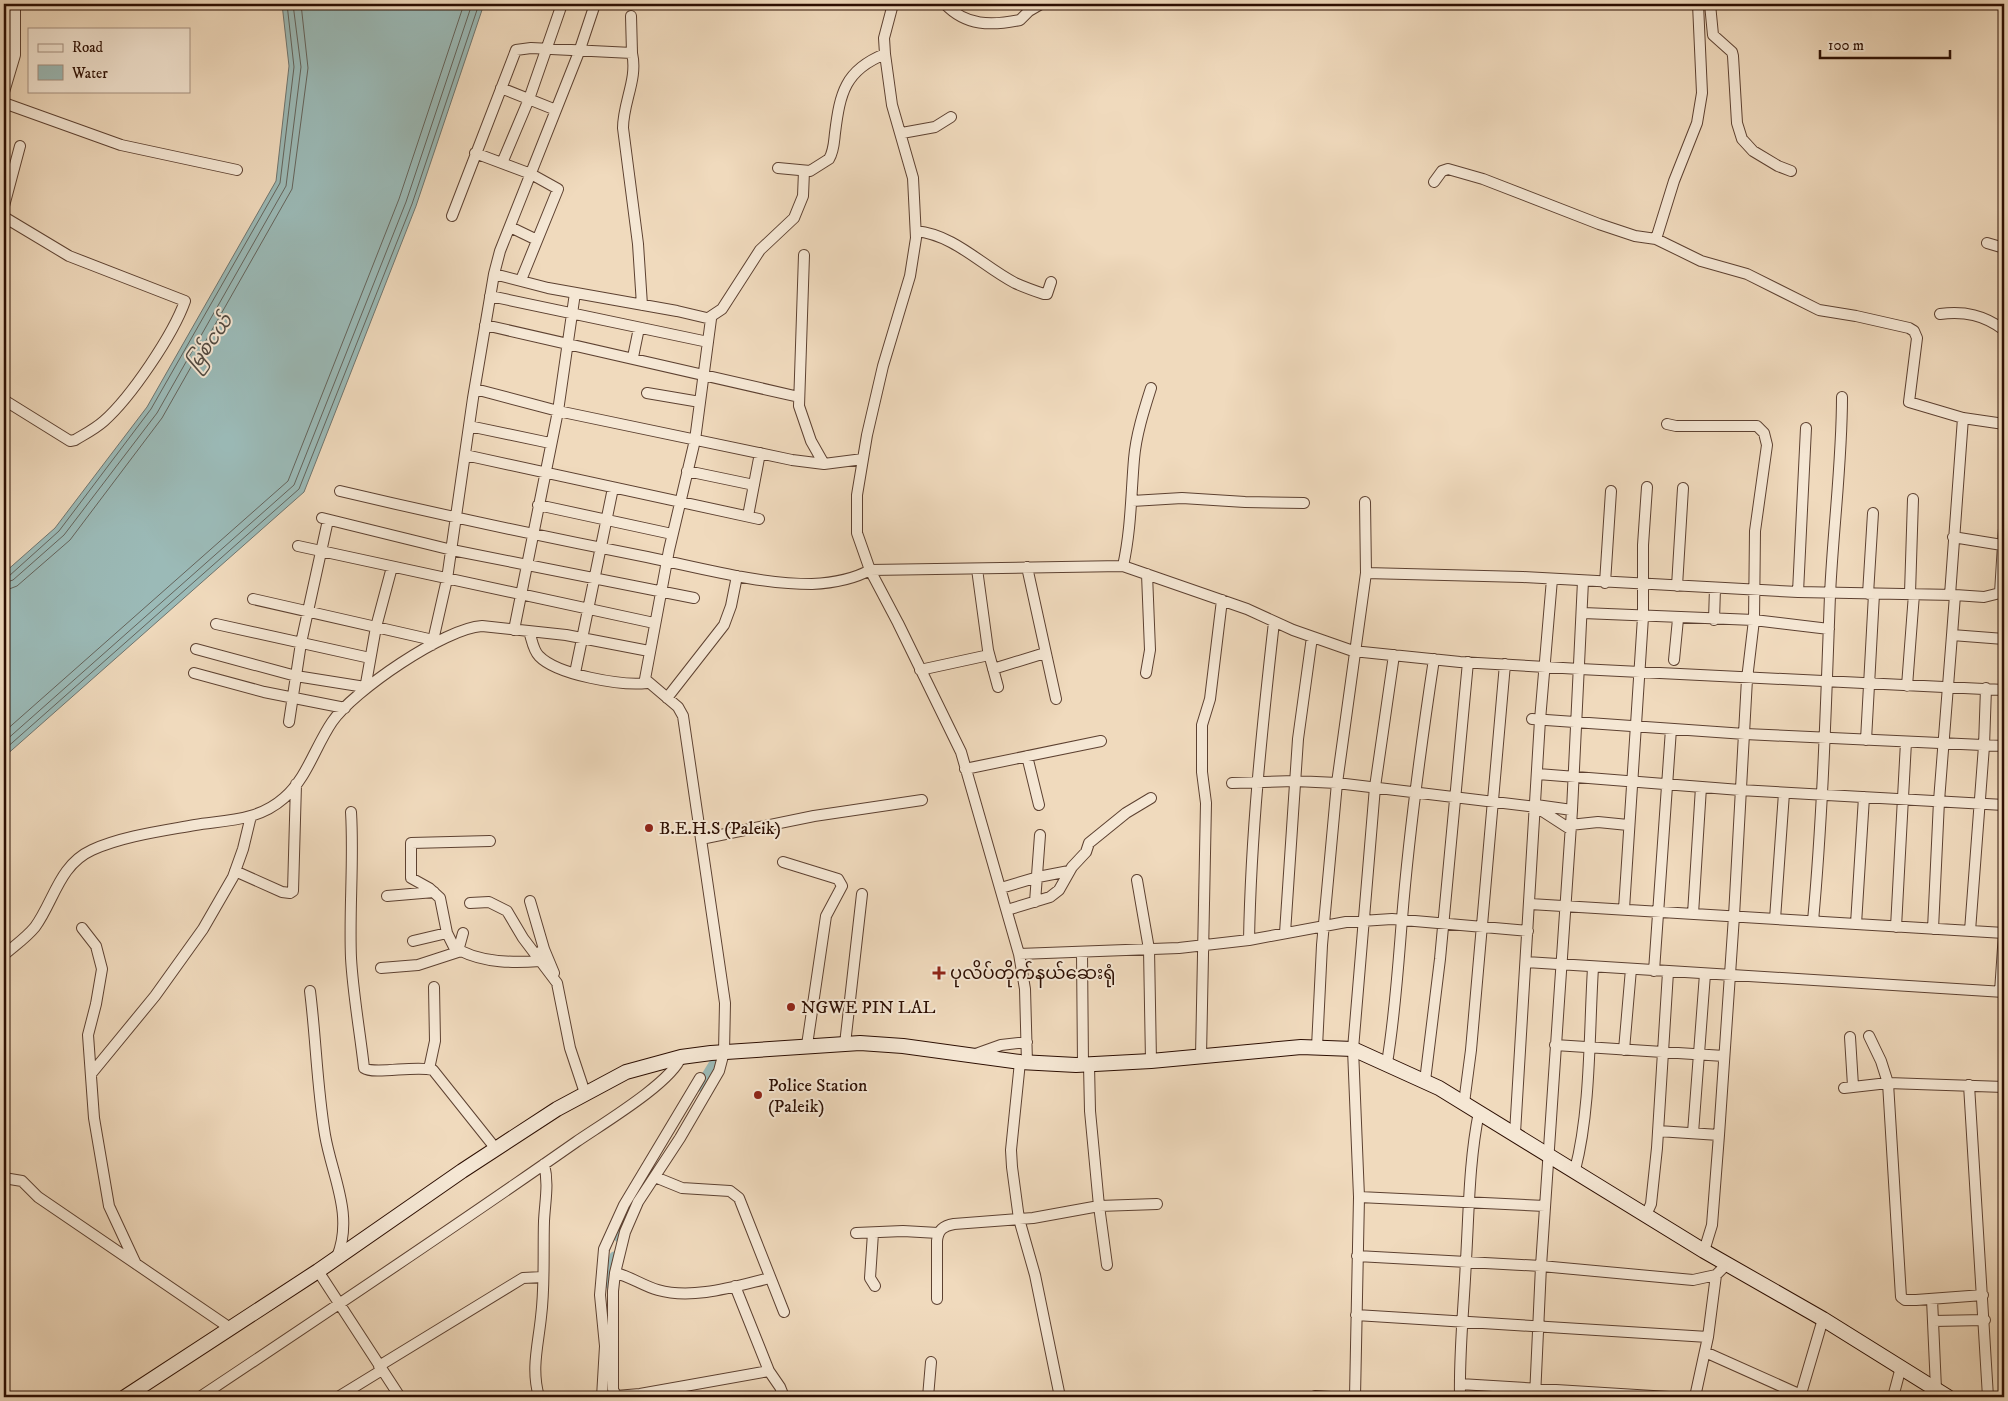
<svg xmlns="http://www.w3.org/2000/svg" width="2008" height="1401" font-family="'IM FELL DW Pica','Noto Sans Myanmar',serif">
  <rect width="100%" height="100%" fill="#f0dabd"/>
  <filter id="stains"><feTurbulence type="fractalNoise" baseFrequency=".004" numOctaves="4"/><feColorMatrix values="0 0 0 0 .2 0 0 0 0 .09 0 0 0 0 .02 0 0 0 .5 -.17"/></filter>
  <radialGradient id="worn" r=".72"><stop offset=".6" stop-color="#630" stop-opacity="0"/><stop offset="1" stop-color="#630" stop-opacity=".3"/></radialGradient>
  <path fill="#9bbab7" stroke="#6f756f" d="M 282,4 L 484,4 L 416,206 L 304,492 L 4,757 L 4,573 L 55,528 L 147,407 L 276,181 L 289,66 Z"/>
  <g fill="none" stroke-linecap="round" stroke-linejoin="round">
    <path stroke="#64645c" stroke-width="1" d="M 4,577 L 9,576 L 59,531 L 151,409 L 280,183 L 294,67 L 287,4
      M 4,583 L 13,580 L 64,535 L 157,413 L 286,186 L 301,67 L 293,4
      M 4,591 L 17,586 L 70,540 L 162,418 L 292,189 L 308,68 L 301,4
      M 4,732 L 288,481 L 399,199 L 464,4
      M 4,742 L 294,485 L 406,202 L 472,4
      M 4,750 L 299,489 L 412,204 L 479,4"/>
    <path stroke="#9bbab7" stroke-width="9" d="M 699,1087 L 713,1064
      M 619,1238 L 622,1224 L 648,1173
      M 610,1285 L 610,1273 L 614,1256"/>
    <defs>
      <path id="street" d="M 595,4 L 579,52 L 500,251 L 494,274 L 548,288 L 677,311 L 711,319 L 695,440 L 669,550 L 645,679 L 678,707 L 683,716 L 725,1003 L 724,1052 L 719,1071 L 680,1138 L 638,1202 L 625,1232 L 615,1273 L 613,1291 L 613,1389 L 616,1397
        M 893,4 L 884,38 L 885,54 L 892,105 L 913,178 L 916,238 L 910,276 L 883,366 L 867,435 L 857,495 L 857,533 L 870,570 L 898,623 L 961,752 L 1019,954 L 1025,989 L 1027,1063
        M 945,4 C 966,26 991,26 1020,20 L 1029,11 L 1041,4
        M 1710,4 L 1713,35 L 1732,52 L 1733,56 L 1737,123 L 1742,139 L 1753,151 L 1778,166 L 1791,171
        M 632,53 C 638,79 623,102 623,128 L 638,244 L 642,305
        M 501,88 L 556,110
        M 4,92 L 15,55 L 15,4
        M 4,103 L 121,145 L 237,170
        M 902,133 L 935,127 L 951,117
        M 475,153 L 531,174 L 558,189 L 521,280
        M 502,163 L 529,99 L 562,4
        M 778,168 L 810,171 L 829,159 C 834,151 834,141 835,133 C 840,93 845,70 885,54
        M 1434,182 L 1442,171 L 1448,169 L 1483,179 L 1599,224 L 1635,236 L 1656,239 L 1701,261 L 1747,274 L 1819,310 L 1856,316 L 1909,328 L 1914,331 L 1917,338 L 1909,402 L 1963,418 L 2004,424
        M 4,206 L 20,146
        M 452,216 L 516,50 L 531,48 L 632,53 L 631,16
        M 4,217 L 69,256 L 185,301 C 173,335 131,397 104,421 C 95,429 85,434 75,440 L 70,441 L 4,400
        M 510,227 L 537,240
        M 916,231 C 955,235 982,266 1015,283 C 1024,287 1035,291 1044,294 L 1047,294 L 1051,282
        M 1656,239 L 1674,181 L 1697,123 L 1702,93 L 1698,4
        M 1987,243 L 2004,248
        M 804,255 L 799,406 L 811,441 L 824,464
        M 490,296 L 708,342
        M 1940,314 C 1965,311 1984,315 2004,330
        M 710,317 L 722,309 L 760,250 L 794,218 L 803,196 L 804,171
        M 485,325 L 799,397
        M 633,357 L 639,328
        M 475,389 L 558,411 L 792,460 L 824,464 L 863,459
        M 647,393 L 700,402
        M 1667,424 L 1676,426 L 1757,426 L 1764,433 L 1767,445 L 1755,531 L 1754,620 L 1747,679 L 1734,916 L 1719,1135 L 1712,1225 L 1704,1251
        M 469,426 L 550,443
        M 465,455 L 759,519
        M 687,471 L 754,485
        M 340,491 C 442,515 544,537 647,557 C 701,568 757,584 812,584 C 833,583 852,580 870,570 L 1123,566 L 1247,609 L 1293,630 L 1353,651 L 1460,662 L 1580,669 L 2004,690
        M 1132,501 L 1182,498 L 1245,502 L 1304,503
        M 1365,502 L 1366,573
        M 538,505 L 672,534
        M 748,516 L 760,453
        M 322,518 L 452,550 L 694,598
        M 1953,537 L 2002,545
        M 298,546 L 654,623
        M 1123,566 C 1131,530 1131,495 1134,459 C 1136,435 1144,410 1151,388
        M 1027,567 L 1056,699
        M 977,569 L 988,650 L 998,687
        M 1605,583 L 1611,491
        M 1677,586 L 1683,488
        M 1798,592 L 1806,428
        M 1910,593 L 1913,499
        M 2000,593 L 2004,528
        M 1868,594 L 1873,513
        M 1950,595 L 1963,418
        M 1955,595 L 1984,597 L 2004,592
        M 253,599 L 433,640
        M 1583,613 L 1754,620 L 1829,629
        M 1714,620 L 1715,588
        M 216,624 L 370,658
        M 514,630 L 558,411 L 575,293
        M 529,631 C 532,640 533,650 539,656 C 557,675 622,686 647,683
        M 432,645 L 447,579 L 473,398 L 494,274
        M 196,649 L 296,676 L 365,687
        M 1674,660 L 1678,619
        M 993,669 L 1045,653
        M 920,670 L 989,655
        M 194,673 L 264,692 L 345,708
        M 575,673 L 613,488
        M 1146,673 L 1150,650 L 1147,574
        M 1907,686 L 1914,594
        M 365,689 L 376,627 L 392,567
        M 667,698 L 724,625 L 731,606 L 737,576
        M 1532,719 L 1745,734 L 2004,746
        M 289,722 L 301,643 L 328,520
        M 1866,740 L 1874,594
        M 1027,756 L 1039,805
        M 965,769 L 1101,741
        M 1538,774 L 1740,790 L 2004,805
        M 1232,783 L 1295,781 L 1337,783 L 1536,807 L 1570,829
        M 1536,805 L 1572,810
        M 351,812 C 354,860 349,909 351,958 C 353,994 360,1032 364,1068 C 374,1075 416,1065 433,1070 L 496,1149
        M 1570,825 L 1598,822 L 1628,825
        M 701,839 L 814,816 L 922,800
        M 783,862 L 838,879 L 842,886 L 826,916 L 807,1045
        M 235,871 L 282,892 L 290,893 L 293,891 L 296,784
        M 1137,880 L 1149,949 L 1151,1061
        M 1001,888 L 1038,877 L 1069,871
        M 387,896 L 434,892
        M 530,901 L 544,949 L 536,955
        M 1035,902 L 1040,835
        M 470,903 L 489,902 L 507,911 L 523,938 L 557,983 L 570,1048 L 585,1093
        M 1530,904 L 2004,933
        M 1624,909 L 1643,617 L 1643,545 L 1647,487
        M 1007,910 L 1050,897 L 1059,890 L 1072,867 L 1086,852 L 1089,843 L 1126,813 L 1151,798
        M 1693,914 L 1701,787
        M 1775,919 L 1784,793
        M 1813,921 C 1823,812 1826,703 1830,595 C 1833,529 1842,463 1842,397
        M 1856,924 L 1864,797
        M 1896,927 L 1906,742
        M 82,928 L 96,946 L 102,969 L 96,1004 L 88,1035 L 94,1118 L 109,1206 L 136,1264
        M 1933,929 L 1939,801 L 1952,635
        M 1970,931 L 1984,746 L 1986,688
        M 1285,933 L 1298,739 L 1312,637
        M 1249,940 C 1251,833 1262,728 1274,622
        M 413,941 L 447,933
        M 544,949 L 554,973
        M 456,951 L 447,933 L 440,898 L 429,888 L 411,878 L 411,843 L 490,841
        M 458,951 L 463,933
        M 1082,952 L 1083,1065
        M 1019,954 L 1179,948 L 1249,940 L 1346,922 L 1392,919 L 1528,931
        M 4,955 C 14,946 26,938 35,927 C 54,901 59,865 92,850 C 123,836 162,831 195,825 C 227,820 258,821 284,798 C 307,778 315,747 332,722 C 353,691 445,628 482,626 L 566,635 L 649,651
        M 1526,962 L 2004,992
        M 381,968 L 418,965 L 461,951 C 485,963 514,963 540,961
        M 1654,971 L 1671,729
        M 310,991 C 316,1039 317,1087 325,1135 C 332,1176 354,1215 337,1257
        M 2000,992 L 2004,933
        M 1869,1036 L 1881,1061 L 1888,1083 L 1901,1297 L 1905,1300 L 1916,1300 L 1983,1295
        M 1850,1037 L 1853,1086
        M 845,1044 L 862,894
        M 1555,1045 L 1724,1056
        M 1317,1047 L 1322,945 L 1337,783 L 1366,573 L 1523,577 L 1798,592 L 1955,595 L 1952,635 L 2004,639
        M 1624,1050 L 1631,969
        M 973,1055 L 1001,1045 L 1027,1042
        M 1201,1056 L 1206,803 L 1202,772 L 1202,725 L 1210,699 L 1222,600
        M 1020,1062 L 1011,1150 L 1012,1167 L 1019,1219 L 1035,1275 L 1060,1397
        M 1387,1063 C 1395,1015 1398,968 1402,919 C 1409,832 1421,745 1434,659
        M 429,1069 L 435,1041 L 434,987
        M 91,1074 L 155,996 L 203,929 L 233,877 L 243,849 L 251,816
        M 1425,1081 L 1440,959 L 1468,662
        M 1969,1085 L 1988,1397
        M 1844,1088 L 1888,1083 L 2004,1087
        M 1464,1103 L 1471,1050 L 1505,664
        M 1658,1131 L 1719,1135
        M 1515,1133 L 1540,720 L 1552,579
        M 1693,1133 L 1705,974
        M 1575,1170 C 1591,1109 1589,1031 1593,968
        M 655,1177 L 682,1188 L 730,1191 L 739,1198 L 784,1312
        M 4,1178 L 22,1181 L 38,1197 L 230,1328
        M 1359,1197 L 1545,1206
        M 1646,1215 L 1651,1204 L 1657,1148 L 1668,972
        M 856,1233 L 903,1231 L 938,1233
        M 873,1233 L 870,1278 L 875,1286
        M 1357,1256 L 1541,1266 L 1693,1280 L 1716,1275 L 1727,1264
        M 1107,1265 L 1099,1206 L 1157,1204
        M 318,1271 L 400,1397
        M 615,1273 C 630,1276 643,1286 658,1290 C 693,1300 736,1286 770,1278
        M 735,1286 L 769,1371 L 780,1387 L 784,1397
        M 937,1299 L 937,1241 C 938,1230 943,1226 954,1224 L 1033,1218 L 1099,1206 L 1090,1111 L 1089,1065
        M 1932,1299 L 1936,1389
        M 1356,1315 L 1708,1337
        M 1933,1321 L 1985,1320
        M 1705,1352 L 1801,1395
        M 379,1366 L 523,1278 L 543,1277
        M 1460,1384 L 1669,1397
        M 616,1396 L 640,1394 L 769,1371
        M 1315,1396 L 1331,1397
        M 200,1397 C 326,1313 452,1229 576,1142 C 602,1124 671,1083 681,1057
        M 338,1397 L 382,1370
        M 539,1397 C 531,1369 538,1346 541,1317 C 545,1286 543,1253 544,1221 C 545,1201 549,1184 544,1164
        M 602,1397 L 605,1346 L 600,1295 L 604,1249 L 624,1205 L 700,1078
        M 928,1397 L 931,1362
        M 1355,1397 L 1359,1197 L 1353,1049 L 1375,787 L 1394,655
        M 1460,1397 C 1459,1351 1464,1306 1466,1260 C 1469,1210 1469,1161 1479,1112
        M 1535,1397 L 1541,1266 L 1572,810 L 1583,581
        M 1695,1397 L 1708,1337 L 1716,1275
        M 1800,1397 L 1823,1319
        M 1893,1397 L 1901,1367"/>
      <path id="secondary" d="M 125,1397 L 318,1271 L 462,1171 L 557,1109 L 626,1072 L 681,1057 L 711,1053 L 860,1043 L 903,1046 L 1020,1062 L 1076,1065 L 1151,1061 L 1301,1047 L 1353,1049 L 1439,1088 L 1704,1251 L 1823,1319 L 1948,1397"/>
    </defs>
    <use href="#street" stroke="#5d4131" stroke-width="12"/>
    <use href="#secondary" stroke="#2c0e02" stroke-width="16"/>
    <use href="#street" stroke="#f5e7d4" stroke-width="10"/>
    <use href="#secondary" stroke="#f5e7d4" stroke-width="14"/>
  </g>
  <g fill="#8f2418" stroke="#f5e7d4" stroke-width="2">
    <circle cx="649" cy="828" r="5"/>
    <path d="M936.5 965.5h5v5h5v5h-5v5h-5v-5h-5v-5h5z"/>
    <circle cx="791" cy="1007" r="5"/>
    <circle cx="758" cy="1095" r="5"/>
  </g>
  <g text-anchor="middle" stroke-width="4" stroke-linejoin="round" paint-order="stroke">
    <g font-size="18" fill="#2c0e02" stroke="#f5e7d4" text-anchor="start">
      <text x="659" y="834">B.E.H.S (Paleik)</text>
      <text x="950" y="979">ပုလိပ်တိုက်နယ်ဆေးရုံ</text>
      <text x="801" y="1013">NGWE PIN LAL</text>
      <text x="768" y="1091">Police Station<tspan x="768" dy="21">(Paleik)</tspan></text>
    </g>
    <g font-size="19" font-style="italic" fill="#534a41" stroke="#f5e7d4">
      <text transform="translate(209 342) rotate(-55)" y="7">မြစ်ငယ်</text>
    </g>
  </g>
  <rect width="2008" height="1401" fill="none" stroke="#f0dabd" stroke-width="20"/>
  <rect x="5" y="5" width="1998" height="1391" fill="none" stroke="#2c0e02" stroke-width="2.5"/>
  <rect x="10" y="10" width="1988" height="1381" fill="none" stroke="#2c0e02"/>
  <rect x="28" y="28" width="162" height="65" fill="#f5e7d4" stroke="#a59080"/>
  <rect x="38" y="44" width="25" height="8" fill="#f5e7d4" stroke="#a59080"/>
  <text x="72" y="52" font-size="15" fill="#2c0e02">Road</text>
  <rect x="38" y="65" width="25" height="15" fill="#9bbab7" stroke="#a59080"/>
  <text x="72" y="78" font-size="15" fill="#2c0e02">Water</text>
  <path d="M1820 50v8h130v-8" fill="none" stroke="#2c0e02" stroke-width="2.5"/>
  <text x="1828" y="50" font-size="15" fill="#2c0e02" stroke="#f5e7d4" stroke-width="4" paint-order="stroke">100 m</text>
  <rect width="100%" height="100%" filter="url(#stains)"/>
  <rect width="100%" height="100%" fill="url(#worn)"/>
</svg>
